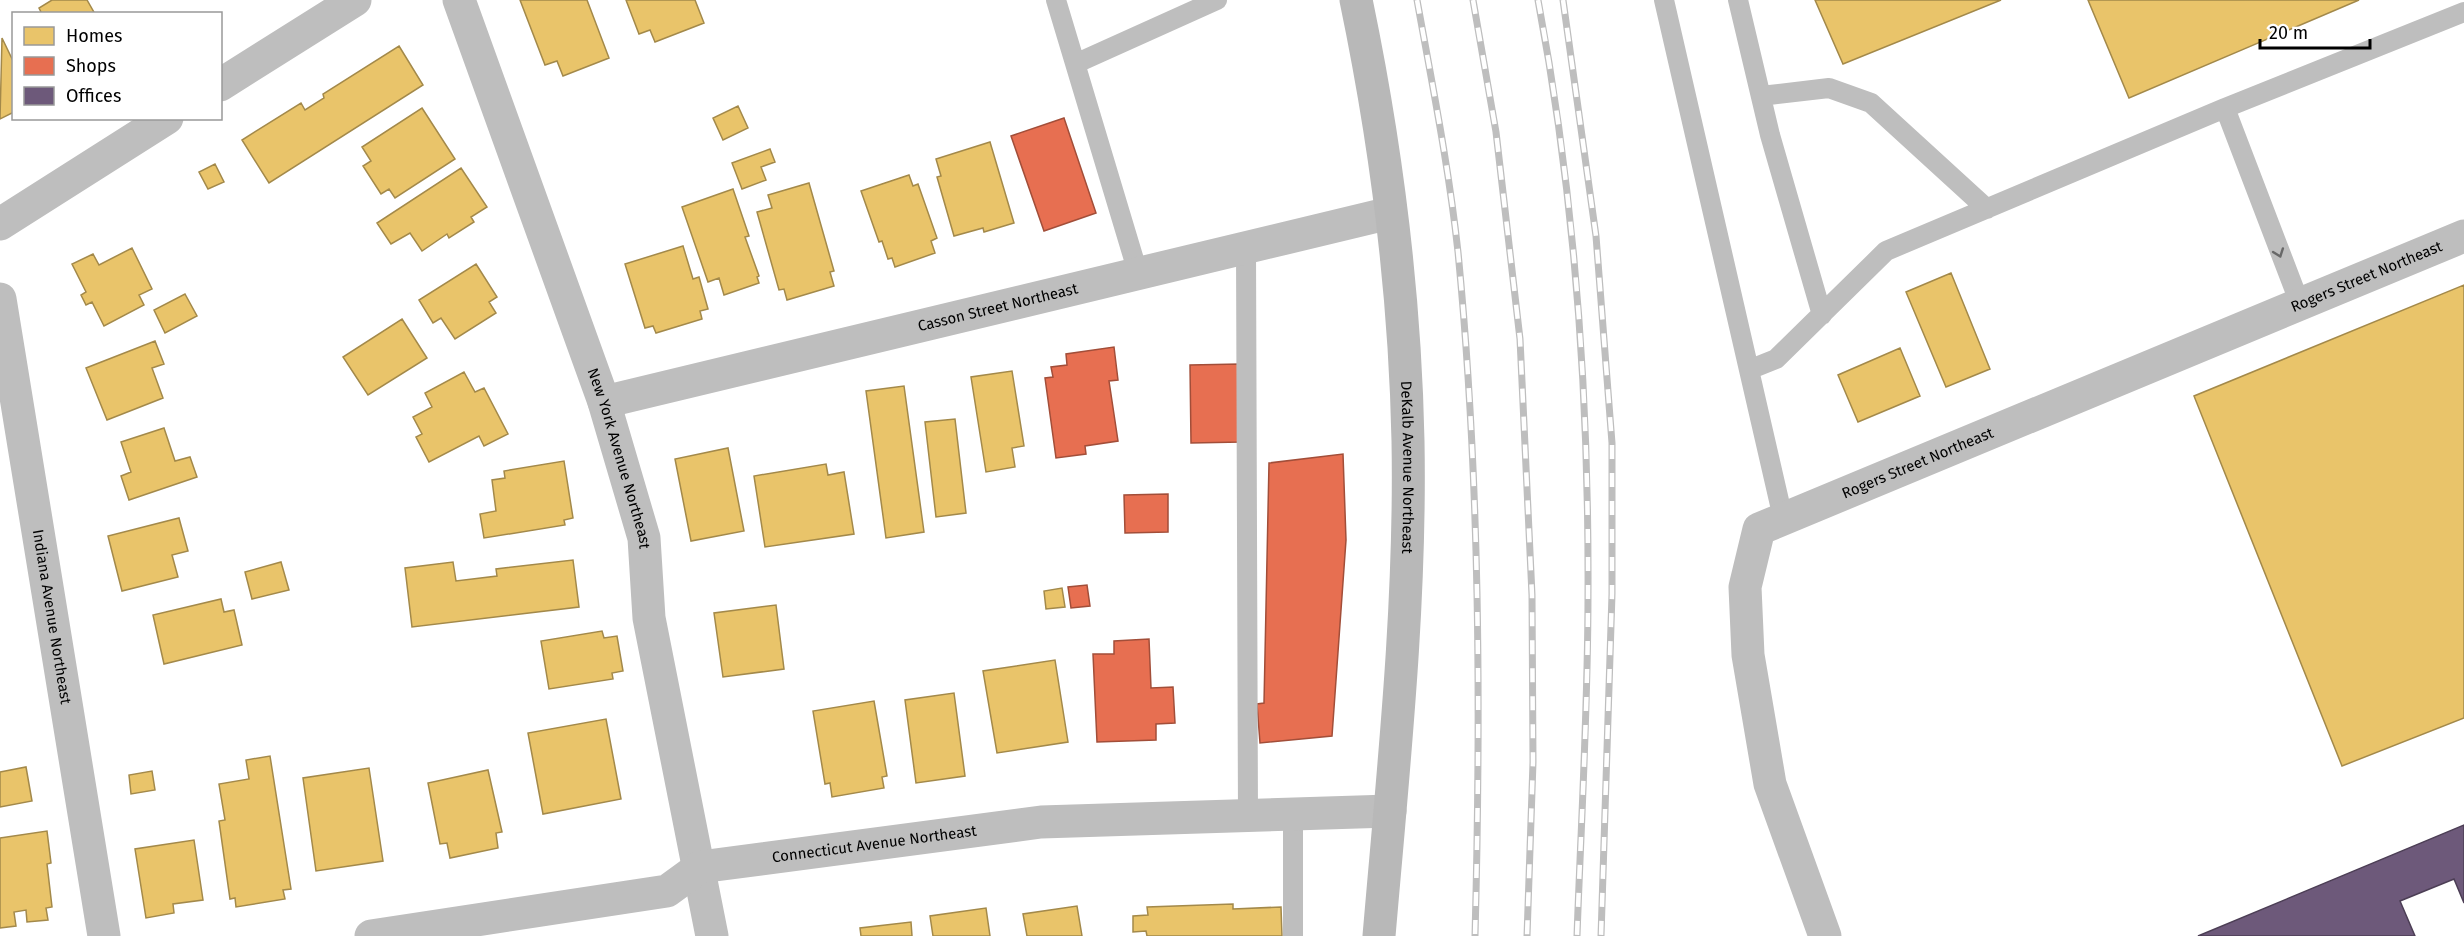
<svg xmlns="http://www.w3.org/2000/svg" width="2464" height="936" font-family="'Fira Sans',sans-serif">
  <rect width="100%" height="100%" fill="#fff"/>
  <path fill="#e9c46a" stroke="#a3894a" stroke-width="1.5" d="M 52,0 L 87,0 L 95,14 L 42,14 L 39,8 Z
    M 520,0 L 587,0 L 609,58 L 563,76 L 557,61 L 545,65 Z
    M 626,0 L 695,0 L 704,23 L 655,42 L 650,30 L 639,34 Z
    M 1815,0 L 2001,0 L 1843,64 Z
    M 2088,0 L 2359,0 L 2129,98 Z
    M 2,38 L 14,63 L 14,112 L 0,119 Z
    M 399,46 L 423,85 L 269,183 L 242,140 L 301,103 L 305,110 L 324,98 L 323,94 Z
    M 738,106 L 748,128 L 723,140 L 713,118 Z
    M 422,108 L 455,159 L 395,198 L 389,189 L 381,194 L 363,166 L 371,161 L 362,147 Z
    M 990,142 L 1014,223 L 984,232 L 983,228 L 954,236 L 937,177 L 941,176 L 936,159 Z
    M 770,149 L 775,162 L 761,167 L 766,180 L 742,189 L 732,163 Z
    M 215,164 L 224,182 L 208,189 L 199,172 Z
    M 461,168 L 487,207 L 471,217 L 474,222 L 449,238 L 447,234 L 422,251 L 410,233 L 391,244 L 377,223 Z
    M 909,175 L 913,186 L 918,184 L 937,238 L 931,241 L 935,253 L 895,267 L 892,258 L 888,259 L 882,241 L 879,242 L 861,191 Z
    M 809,183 L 834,271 L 830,272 L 834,286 L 787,300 L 784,289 L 779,290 L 757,212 L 772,208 L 768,195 Z
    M 733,189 L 749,236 L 745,237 L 759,276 L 757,277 L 759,283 L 724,295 L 719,278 L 708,282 L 682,207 Z
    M 683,246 L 693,279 L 699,277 L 708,309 L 700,311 L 702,319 L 656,333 L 653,326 L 645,328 L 625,264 Z
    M 132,248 L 152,289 L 139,295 L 144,305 L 104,326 L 92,302 L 86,305 L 81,295 L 86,292 L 72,264 L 93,254 L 99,265 Z
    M 476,264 L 497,297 L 489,302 L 496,313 L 455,339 L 441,318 L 433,323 L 419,300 Z
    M 1951,273 L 1990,369 L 1946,387 L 1906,292 Z
    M 2464,285 L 2464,718 L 2342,766 L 2194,396 Z
    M 185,294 L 197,316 L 165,333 L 154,310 Z
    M 402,319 L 427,358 L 368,395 L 343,357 Z
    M 155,341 L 164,364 L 152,368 L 163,398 L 107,420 L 86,368 Z
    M 1900,348 L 1920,396 L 1858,422 L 1838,375 Z
    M 1012,371 L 1024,446 L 1012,448 L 1015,467 L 986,472 L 971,377 Z
    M 464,372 L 475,392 L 484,388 L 508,434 L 484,446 L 479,436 L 429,462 L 416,437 L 422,434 L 413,417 L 432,407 L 425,393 Z
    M 904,386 L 924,532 L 886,538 L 866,391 Z
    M 955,419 L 966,513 L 936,517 L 925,422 Z
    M 164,428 L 175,461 L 190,457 L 197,477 L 129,500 L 121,476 L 131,472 L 121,442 Z
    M 728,448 L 744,531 L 691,541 L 675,459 Z
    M 564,461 L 573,518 L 564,520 L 565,525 L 484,538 L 480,514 L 496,511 L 492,480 L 505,478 L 504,471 Z
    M 826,464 L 828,475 L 844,472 L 854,534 L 765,547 L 754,476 Z
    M 179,518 L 188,551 L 172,555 L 178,577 L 122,591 L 108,536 Z
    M 573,560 L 579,607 L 412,627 L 405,568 L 453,562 L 456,581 L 497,576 L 496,569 Z
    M 281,562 L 289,590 L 252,599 L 245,572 Z
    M 1062,588 L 1065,607 L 1046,609 L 1044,591 Z
    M 221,599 L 224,612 L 234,610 L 242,645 L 164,664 L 153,615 Z
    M 776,605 L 784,669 L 723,677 L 714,613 Z
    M 602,631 L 604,638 L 617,636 L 623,671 L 612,673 L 613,679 L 549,689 L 541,641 Z
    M 1055,660 L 1068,742 L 997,753 L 983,671 Z
    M 954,693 L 965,776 L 916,783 L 905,700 Z
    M 874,701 L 887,776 L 882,777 L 884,788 L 832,797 L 830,783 L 825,784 L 813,711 Z
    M 606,719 L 621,799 L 543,814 L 528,733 Z
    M 270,756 L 291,889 L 283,890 L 285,899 L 236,907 L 235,898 L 230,899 L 219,821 L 225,820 L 219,784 L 249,779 L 246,760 Z
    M 26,767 L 32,801 L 0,807 L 0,772 Z
    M 369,768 L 383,861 L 316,871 L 303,778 Z
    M 488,770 L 502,832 L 496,833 L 498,848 L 450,858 L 447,843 L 440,844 L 428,783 Z
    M 152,771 L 155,790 L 131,794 L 129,775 Z
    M 47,831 L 51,863 L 47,864 L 52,907 L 46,908 L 48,920 L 27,922 L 26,910 L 14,912 L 16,926 L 0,928 L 0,838 Z
    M 194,840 L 203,900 L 173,904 L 174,913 L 146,918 L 135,849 Z
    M 1233,904 L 1233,909 L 1281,907 L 1282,936 L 1147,936 L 1146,931 L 1133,932 L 1133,916 L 1148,915 L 1147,907 Z
    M 1077,906 L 1082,936 L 1027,936 L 1023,914 Z
    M 986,908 L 990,936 L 933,936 L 930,916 Z
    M 911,922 L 912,936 L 861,936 L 860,928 Z"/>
  <path fill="#e76f51" stroke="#a24e39" stroke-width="1.5" d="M 1064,118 L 1096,213 L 1044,231 L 1011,136 Z
    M 1114,347 L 1118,380 L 1109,381 L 1118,441 L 1085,446 L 1086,454 L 1056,458 L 1045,378 L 1053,377 L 1051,367 L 1067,365 L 1066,354 Z
    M 1240,364 L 1241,442 L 1191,443 L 1190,365 Z
    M 1343,454 L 1346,540 L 1332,736 L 1260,743 L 1257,704 L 1264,703 L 1269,463 Z
    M 1168,494 L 1168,532 L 1125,533 L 1124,495 Z
    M 1087,585 L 1090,606 L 1071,608 L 1068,587 Z
    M 1149,639 L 1151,688 L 1173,687 L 1175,723 L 1156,724 L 1156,740 L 1097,742 L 1093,654 L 1114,654 L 1114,641 Z"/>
  <path fill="#6d597a" stroke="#4c3e55" stroke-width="1.5" d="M 2464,825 L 2464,903 L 2454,879 L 2400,901 L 2415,936 L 2198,936 Z"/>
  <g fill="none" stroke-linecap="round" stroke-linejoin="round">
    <path stroke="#bebebe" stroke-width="20" d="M 1056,0 L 1138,273
      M 1664,0 L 1783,518
      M 1738,0 L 1770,135 L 1822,315
      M 1077,63 L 1217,0
      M 1761,96 L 1829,88 L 1871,103 L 1987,209
      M 1246,248 L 1248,818
      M 2300,304 L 2225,108 L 2464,12
      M 1751,369 L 1776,359 L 1886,251 L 2225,108
      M 1293,816 L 1293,936"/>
    <g stroke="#bebebe" stroke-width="33">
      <path id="s1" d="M 459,0 L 604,402 L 644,538 L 649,618 L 712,936"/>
      <path d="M 220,85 L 355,0"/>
      <path d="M 0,224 L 167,118"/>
      <path id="s2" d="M 0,299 L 104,936"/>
      <path id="s3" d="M 604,402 L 1390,213"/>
      <path id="s4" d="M 371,936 L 667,891 L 700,867 L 1041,822 L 1390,811"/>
      <path id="s5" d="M 1825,936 L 1770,784 L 1748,655 L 1745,587 L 1759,529 L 2464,236"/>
    </g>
    <path stroke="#b8b8b8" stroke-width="33" id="s6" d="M 1356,0 C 1386,144 1405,294 1408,441 C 1411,606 1393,772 1379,936"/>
    <defs>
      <path id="rail" d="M 1417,0 C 1432,83 1449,168 1458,252 C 1480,479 1481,708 1475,936
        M 1473,0 L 1496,132 L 1520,339 L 1532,595 L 1533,762 L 1527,936
        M 1538,0 C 1575,196 1589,397 1588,596 C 1588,709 1581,823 1577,936
        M 1563,0 L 1596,236 L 1612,443 L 1612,594 L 1601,936"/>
    </defs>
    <use href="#rail" stroke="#bebebe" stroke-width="7"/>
    <use href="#rail" stroke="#fff" stroke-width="4.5" stroke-dasharray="14" stroke-linecap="butt"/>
  </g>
  <defs><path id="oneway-chevron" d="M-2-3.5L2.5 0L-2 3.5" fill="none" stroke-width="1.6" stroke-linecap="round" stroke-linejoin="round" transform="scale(1.5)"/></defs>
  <use stroke="#686868" href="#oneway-chevron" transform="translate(2279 253) rotate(70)"/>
  <g text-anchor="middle" stroke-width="6" stroke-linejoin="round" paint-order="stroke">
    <g font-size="15" fill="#000" stroke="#fff">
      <text dy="5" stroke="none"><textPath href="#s5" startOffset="1078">Rogers Street Northeast</textPath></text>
      <text dy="5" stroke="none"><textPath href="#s3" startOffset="405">Casson Street Northeast</textPath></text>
      <text dy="5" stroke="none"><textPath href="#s1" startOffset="486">New York Avenue Northeast</textPath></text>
      <text dy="5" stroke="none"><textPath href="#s5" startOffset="592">Rogers Street Northeast</textPath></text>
      <text dy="5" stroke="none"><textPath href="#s6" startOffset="471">DeKalb Avenue Northeast</textPath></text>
      <text dy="5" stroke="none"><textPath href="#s2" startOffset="322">Indiana Avenue Northeast</textPath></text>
      <text dy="5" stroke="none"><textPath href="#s4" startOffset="516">Connecticut Avenue Northeast</textPath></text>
    </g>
  </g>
  <rect x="12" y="12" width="210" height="108" fill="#ffffff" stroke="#999999" stroke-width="1.5"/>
  <rect x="24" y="27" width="30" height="18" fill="#e9c46a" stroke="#999999" stroke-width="1.5"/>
  <text x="66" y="42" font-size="18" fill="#000000">Homes</text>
  <rect x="24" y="57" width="30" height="18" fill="#e76f51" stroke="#999999" stroke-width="1.5"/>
  <text x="66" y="72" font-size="18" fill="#000000">Shops</text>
  <rect x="24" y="87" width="30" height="18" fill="#6d597a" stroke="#999999" stroke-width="1.5"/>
  <text x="66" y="102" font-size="18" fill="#000000">Offices</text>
  <path d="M2260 39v9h110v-9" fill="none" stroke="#000000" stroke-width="3"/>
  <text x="2269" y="39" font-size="18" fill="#000000" stroke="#ffffff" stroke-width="4.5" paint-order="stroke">20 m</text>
</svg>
